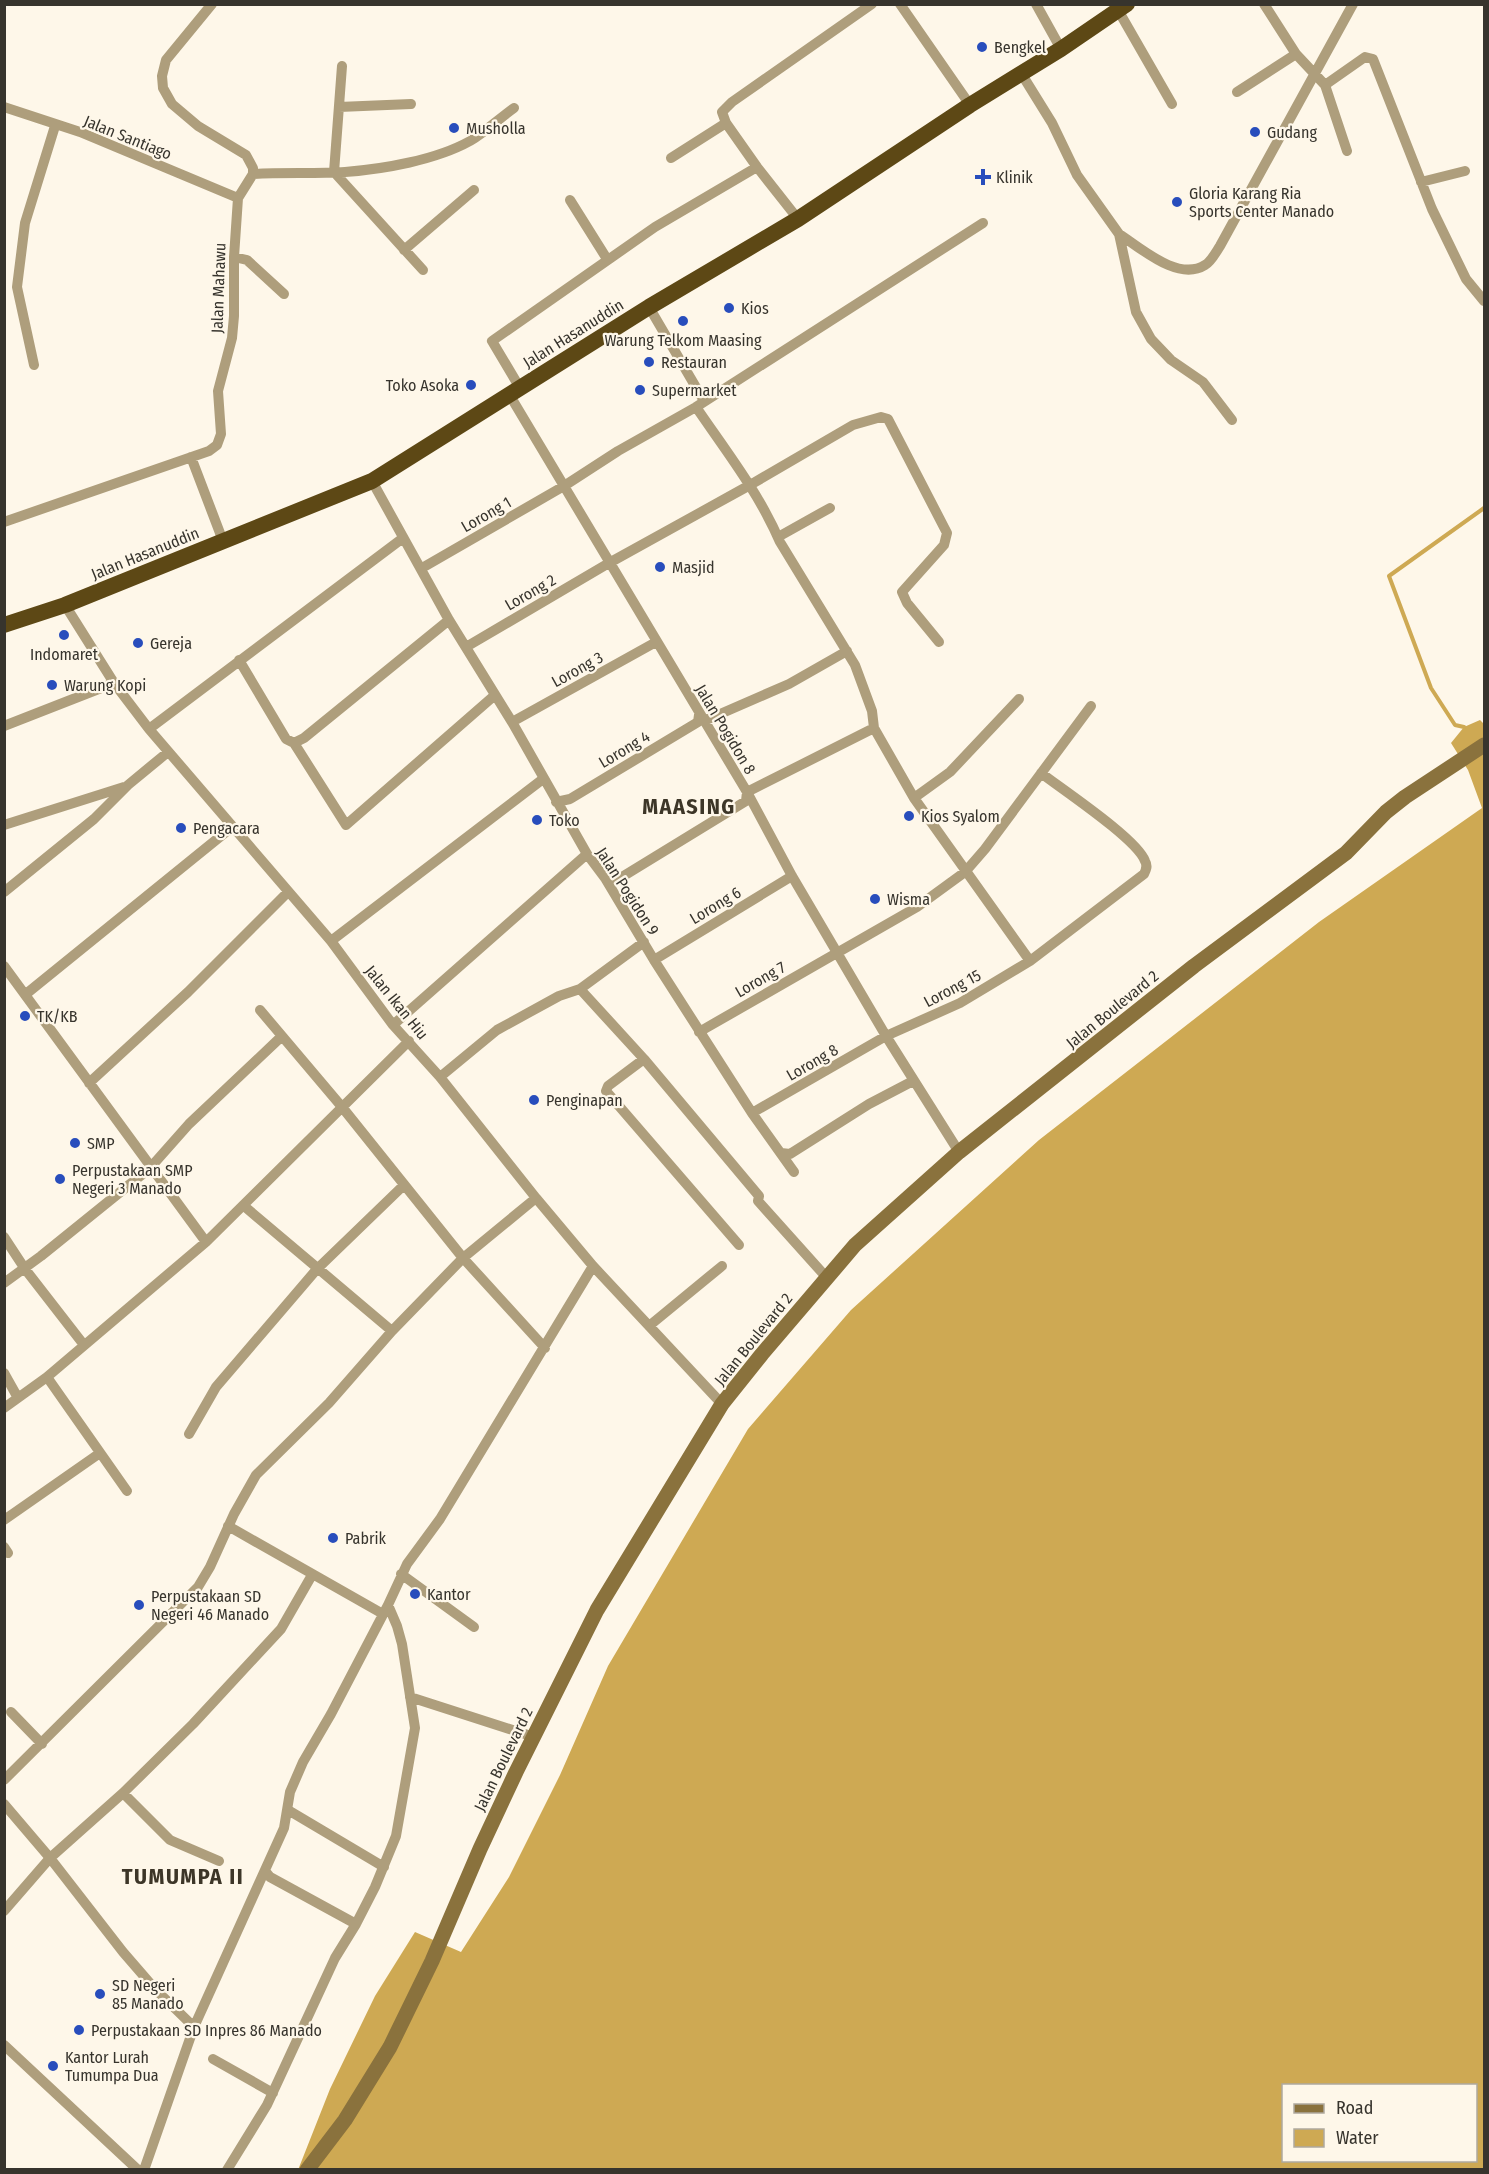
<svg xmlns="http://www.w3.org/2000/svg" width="1489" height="2174" font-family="'Fira Sans Condensed',sans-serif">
  <rect width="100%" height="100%" fill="#fef7e9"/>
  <path fill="#cea953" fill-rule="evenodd" d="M 1480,720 L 1484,724 L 1484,2169 L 298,2170 L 330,2089 L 375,1996 L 415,1932 L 461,1952 L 509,1877 L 560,1775 L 608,1666 L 748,1429 L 851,1310 L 1039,1140 L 1319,922 L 1482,808 L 1468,770 L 1451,743 L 1464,727 ZM 1284,2086 L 1476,2086 L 1476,2160 L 1284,2160 Z"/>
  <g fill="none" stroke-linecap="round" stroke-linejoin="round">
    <path stroke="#cea953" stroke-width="4" d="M 1464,727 L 1455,725 L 1431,688 L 1389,576 L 1484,508"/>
    <path stroke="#ae9e7c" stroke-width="10" d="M 900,4 L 970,105
      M 1036,4 L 1061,49
      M 1264,4 L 1296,54 L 1325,85 L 1347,151
      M 1118,10 L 1172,104
      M 342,66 L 334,172 L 423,270
      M 1021,73 L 1052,123 L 1077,175 L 1119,234 L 1136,312 L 1151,339 L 1171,360 L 1203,382 L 1232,420
      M 1325,85 L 1365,57 L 1373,59 L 1432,209 L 1466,279 L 1484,301
      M 1237,92 L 1296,54
      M 4,107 L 80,132 L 238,198
      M 339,107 L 411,104
      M 671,158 L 726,123
      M 757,167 L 726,123 L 722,112 L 732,102 L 872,4
      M 253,174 C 284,172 315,174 345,172 C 384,169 436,160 470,141 C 485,132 500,118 514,108
      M 1421,182 L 1465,171
      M 570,200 L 607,259
      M 1119,234 C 1141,248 1178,282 1205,265 C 1211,262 1216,252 1220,246 L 1353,4
      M 404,250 L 474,190
      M 234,257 L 247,260 L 284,294
      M 649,307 L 704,401
      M 34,365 L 17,287 L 25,223 L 55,126
      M 520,388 L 492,341 L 655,227 L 757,167 L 798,219
      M 509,394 L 747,792 L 792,876 L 886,1036 L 959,1152
      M 696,407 C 726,451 759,493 780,542 L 855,665 L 872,711 L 874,728
      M 191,457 L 223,541
      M 372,481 L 449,620 L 512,722 L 587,854 L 605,878 L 654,960 L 752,1113 L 794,1172
      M 4,522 L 209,451 L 217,445 L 221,434 L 218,391 L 232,338 L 234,316 L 234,257 L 238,198 L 253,174 L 253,168 L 246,155 L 198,126 L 172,104 L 163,88 L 162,76 L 166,60 L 212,4
      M 778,537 L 830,508
      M 422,568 L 564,486 L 618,451 L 696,407 L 983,223
      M 65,605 L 114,683 L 149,729 L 331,941 L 393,1025 L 440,1077 L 536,1198 L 593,1266 L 722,1404
      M 466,647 L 609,563 L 750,485 L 853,425 L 881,417 L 888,419 L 947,533 L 944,545 L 902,592 L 907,603 L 939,642
      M 239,660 L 286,739 L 294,743 L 304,738 L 449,620
      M 704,721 L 789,684 L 847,651
      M 512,722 L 656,642
      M 4,726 L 114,683
      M 149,729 L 403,538
      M 294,743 L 346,825 L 495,695
      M 914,798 L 950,772 L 1019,699
      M 556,802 L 570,799 L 698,722 L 699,715
      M 4,825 L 124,787
      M 605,878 L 617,880 L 746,801 L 747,792 L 874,728 L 914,798 L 1030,961
      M 4,892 L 94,819 L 128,785 L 168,752
      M 331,941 L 543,779
      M 654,960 L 792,876
      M 4,966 L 206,1242
      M 580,989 L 644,942
      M 26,994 L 232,827
      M 260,1010 L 342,1107 L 463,1258 L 545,1348
      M 393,1025 L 587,854
      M 699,1032 L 917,907 L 965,872 L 985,849 L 1091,706
      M 644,1059 L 608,1086 L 606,1091 L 739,1245
      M 440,1077 L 497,1030 L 559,996 L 580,989 L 644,1059 L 759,1196 L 758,1201 L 827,1278
      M 89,1083 L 188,992 L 288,892
      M 752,1113 L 886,1036 L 960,1003 L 1030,961 L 1144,874 C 1146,870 1148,866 1145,861 C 1137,839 1063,790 1041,773
      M 781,1153 L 790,1154 L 869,1104 L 913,1081
      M 244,1206 L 392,1331
      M 4,1237 L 25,1269 L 84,1345
      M 4,1283 L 41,1256 L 150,1168 L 189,1124 L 281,1037
      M 649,1326 L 722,1266
      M 4,1373 L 18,1398
      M 47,1377 L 127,1491
      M 4,1408 L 47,1377 L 206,1242 L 409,1041
      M 189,1434 L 216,1387 L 317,1269 L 404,1185
      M 4,1520 L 100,1453
      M 228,1526 L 383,1614
      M 4,1547 L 8,1553
      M 401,1574 L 474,1627
      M 410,1697 L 534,1737
      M 11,1712 L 42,1744
      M 4,1780 L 198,1587 L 210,1567 L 234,1514 L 256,1475 L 329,1403 L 392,1331 L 463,1258 L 536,1198
      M 123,1793 L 170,1840 L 219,1861
      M 4,1804 L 50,1858 L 123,1952 L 155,1989 L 194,2027
      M 288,1810 L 384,1867
      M 265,1871 L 270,1877 L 356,1924
      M 4,1911 L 50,1858 L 123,1793 L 193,1724 L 281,1629 L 312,1575
      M 4,2045 L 138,2170
      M 213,2059 L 273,2093
      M 144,2170 L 194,2027 L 284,1828 L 290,1792 L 303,1762 L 331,1714 L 388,1605
      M 227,2170 L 267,2105 L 335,1958 L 356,1924 L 375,1887 L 396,1836 L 415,1728 L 402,1644 L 397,1626 L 388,1605 L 407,1564 L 440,1519 L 593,1266"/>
    <path stroke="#8a723d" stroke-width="15" d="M 307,2170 L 345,2120 L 390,2047 L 432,1961 L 480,1849 L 516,1772 L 597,1610 L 722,1404 L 762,1354 L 855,1245 L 959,1152 L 1194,966 L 1346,853 L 1386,812 L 1405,797 L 1484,745"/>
    <path stroke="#5d4815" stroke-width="16" d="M 4,625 L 65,605 L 372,481 L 649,307 L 798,219 L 970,105 L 1061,49 L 1127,4"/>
  </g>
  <g fill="#284dbc" stroke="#fef7e9" stroke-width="2">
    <circle cx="982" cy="47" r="6"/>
    <circle cx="454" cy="128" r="6"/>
    <circle cx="1255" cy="132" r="6"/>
    <path d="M980 168h6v6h6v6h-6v6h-6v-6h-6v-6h6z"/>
    <circle cx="1177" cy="202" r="6"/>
    <circle cx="729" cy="308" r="6"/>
    <circle cx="683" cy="321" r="6"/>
    <circle cx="649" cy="362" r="6"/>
    <circle cx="471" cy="385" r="6"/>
    <circle cx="640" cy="390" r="6"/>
    <circle cx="660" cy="567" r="6"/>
    <circle cx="64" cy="635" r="6"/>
    <circle cx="138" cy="643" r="6"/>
    <circle cx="52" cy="685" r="6"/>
    <circle cx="909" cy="816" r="6"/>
    <circle cx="537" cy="820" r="6"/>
    <circle cx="181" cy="828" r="6"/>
    <circle cx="875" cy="899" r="6"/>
    <circle cx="25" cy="1016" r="6"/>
    <circle cx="534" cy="1100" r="6"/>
    <circle cx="75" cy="1143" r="6"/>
    <circle cx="60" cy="1179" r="6"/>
    <circle cx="333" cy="1538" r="6"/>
    <circle cx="415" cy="1594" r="6"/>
    <circle cx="139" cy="1605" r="6"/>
    <circle cx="100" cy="1994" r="6"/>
    <circle cx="79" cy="2030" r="6"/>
    <circle cx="53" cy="2066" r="6"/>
  </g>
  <g text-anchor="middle" stroke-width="4.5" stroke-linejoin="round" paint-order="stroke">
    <g font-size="16" fill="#37342d" stroke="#fef7e9" text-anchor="start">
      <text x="994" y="53">Bengkel</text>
      <text x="466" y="134">Musholla</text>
      <text x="1267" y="138">Gudang</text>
      <text x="996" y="183">Klinik</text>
      <text x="1189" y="199">Gloria Karang Ria<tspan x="1189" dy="18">Sports Center Manado</tspan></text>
      <text x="741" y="314">Kios</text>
      <text x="683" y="346" text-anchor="middle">Warung Telkom Maasing</text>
      <text x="661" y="368">Restauran</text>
      <text x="459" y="391" text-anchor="end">Toko Asoka</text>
      <text x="652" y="396">Supermarket</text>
      <text x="672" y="573">Masjid</text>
      <text x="150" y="649">Gereja</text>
      <text x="64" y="660" text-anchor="middle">Indomaret</text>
      <text x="64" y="691">Warung Kopi</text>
      <text x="921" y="822">Kios Syalom</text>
      <text x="549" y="826">Toko</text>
      <text x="193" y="834">Pengacara</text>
      <text x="887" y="905">Wisma</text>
      <text x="37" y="1022">TK/KB</text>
      <text x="546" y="1106">Penginapan</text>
      <text x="87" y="1149">SMP</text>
      <text x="72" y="1176">Perpustakaan SMP<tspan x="72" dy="18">Negeri 3 Manado</tspan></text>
      <text x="345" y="1544">Pabrik</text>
      <text x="427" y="1600">Kantor</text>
      <text x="151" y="1602">Perpustakaan SD<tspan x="151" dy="18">Negeri 46 Manado</tspan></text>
      <text x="112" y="1991">SD Negeri<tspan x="112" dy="18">85 Manado</tspan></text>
      <text x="91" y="2036">Perpustakaan SD Inpres 86 Manado</text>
      <text x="65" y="2063">Kantor Lurah<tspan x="65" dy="18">Tumumpa Dua</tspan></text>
    </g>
    <g font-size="16" fill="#37342d" stroke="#fef7e9">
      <text transform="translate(128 137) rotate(22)" y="6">Jalan Santiago</text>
      <text transform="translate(218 288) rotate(-88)" y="6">Jalan Mahawu</text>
      <text transform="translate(573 333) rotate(-32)" y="6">Jalan Hasanuddin</text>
      <text transform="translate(486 514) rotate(-30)" y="6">Lorong 1</text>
      <text transform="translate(145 553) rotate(-22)" y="6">Jalan Hasanuddin</text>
      <text transform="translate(530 592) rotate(-30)" y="6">Lorong 2</text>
      <text transform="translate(577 669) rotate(-29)" y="6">Lorong 3</text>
      <text transform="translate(726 729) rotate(59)" y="6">Jalan Pogidon 8</text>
      <text transform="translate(624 749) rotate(-31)" y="6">Lorong 4</text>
      <text transform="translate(628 891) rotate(57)" y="6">Jalan Pogidon 9</text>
      <text transform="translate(715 905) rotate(-31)" y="6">Lorong 6</text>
      <text transform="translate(760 979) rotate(-30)" y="6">Lorong 7</text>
      <text transform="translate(952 988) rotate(-28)" y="6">Lorong 15</text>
      <text transform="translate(397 1002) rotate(51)" y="6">Jalan Ikan Hiu</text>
      <text transform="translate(1112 1009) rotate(-39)" y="6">Jalan Boulevard 2</text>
      <text transform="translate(812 1062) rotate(-30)" y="6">Lorong 8</text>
      <text transform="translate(753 1339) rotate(-51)" y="6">Jalan Boulevard 2</text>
      <text transform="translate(503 1759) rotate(-64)" y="6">Jalan Boulevard 2</text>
    </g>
    <g font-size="22" font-weight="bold" letter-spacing="1.5" fill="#3d3628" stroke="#fef7e9">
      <text x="689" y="814">MAASING</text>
      <text x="183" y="1884">TUMUMPA II</text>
    </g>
  </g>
  <rect width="1489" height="2174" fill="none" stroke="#37342d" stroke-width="12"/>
  <rect x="1282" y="2084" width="195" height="78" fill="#fef7e9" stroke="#aea99e" stroke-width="1.5"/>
  <rect x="1294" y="2104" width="30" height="9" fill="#8a723d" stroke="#aea99e" stroke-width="1.5"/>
  <text x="1336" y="2114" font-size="18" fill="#37342d">Road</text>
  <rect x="1294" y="2129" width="30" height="18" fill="#cea953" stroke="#aea99e" stroke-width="1.5"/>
  <text x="1336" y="2144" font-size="18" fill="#37342d">Water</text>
</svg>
